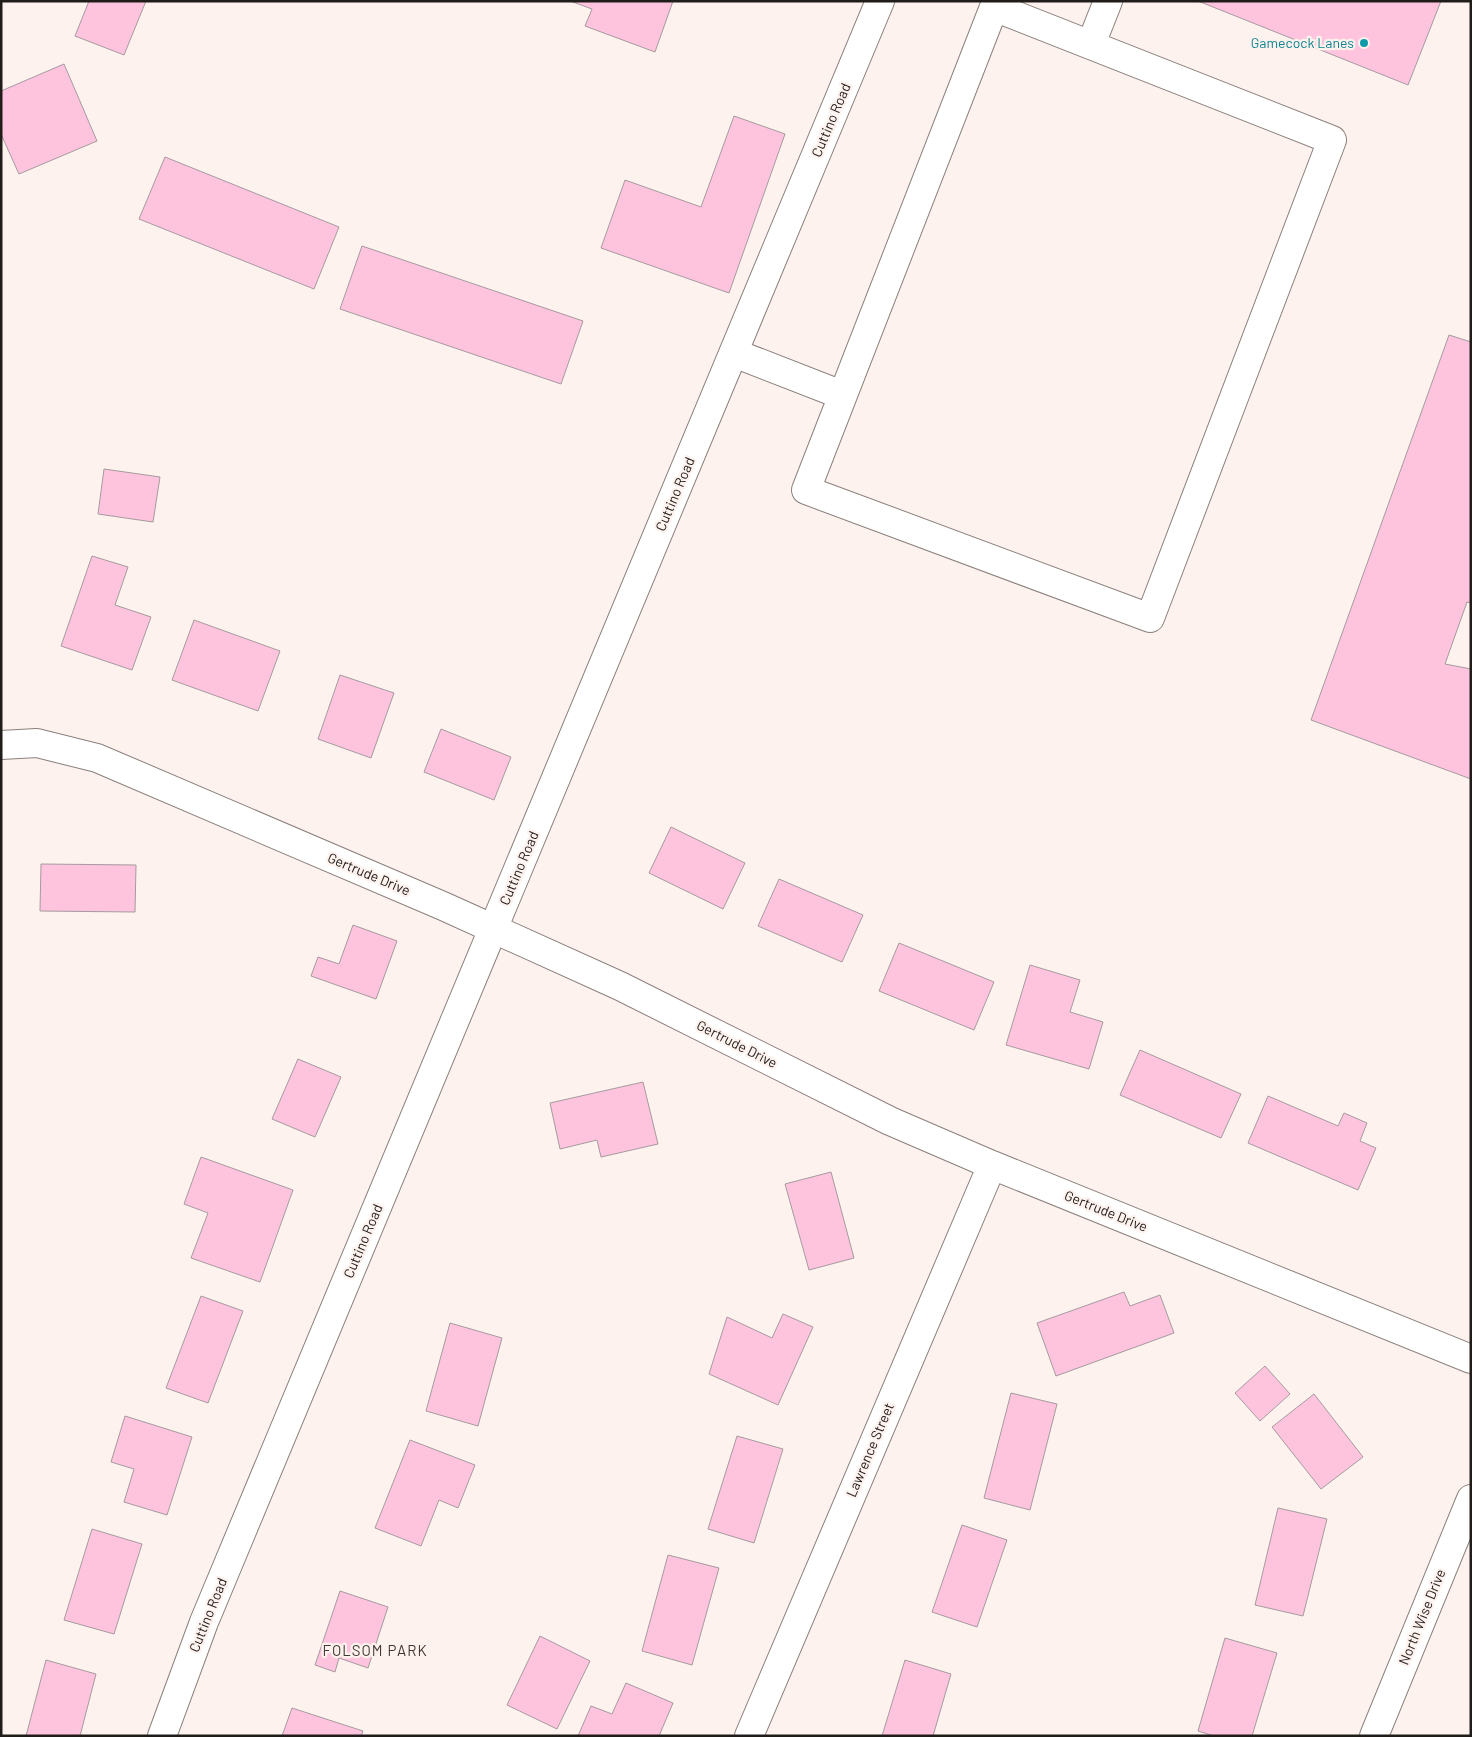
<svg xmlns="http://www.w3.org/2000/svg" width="1472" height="1737" font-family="Barlow,sans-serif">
  <rect width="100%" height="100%" fill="#fdf2ed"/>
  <path fill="#fec4de" stroke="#a59a9f" d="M 89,1 L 146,1 L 124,55 L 75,36 Z
    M 570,1 L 673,1 L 655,52 L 585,26 L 592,9 Z
    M 1198,1 L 1441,1 L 1408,85 Z
    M 64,64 L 97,141 L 19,174 L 1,134 L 1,91 Z
    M 734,116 L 785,134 L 729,293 L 601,248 L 625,180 L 701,207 Z
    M 165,157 L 339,227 L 314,289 L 139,219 Z
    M 362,246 L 583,321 L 561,384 L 340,309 Z
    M 1449,335 L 1471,342 L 1471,603 L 1467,602 L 1445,664 L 1471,669 L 1471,779 L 1311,720 Z
    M 104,469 L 160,477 L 153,522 L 98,514 Z
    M 92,556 L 128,567 L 115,605 L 151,617 L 132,670 L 61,646 Z
    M 194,620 L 280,651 L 258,711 L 172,680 Z
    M 340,675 L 394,693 L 371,758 L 318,739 Z
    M 441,729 L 511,757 L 494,800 L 424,772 Z
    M 671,827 L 745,863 L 723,909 L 649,873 Z
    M 41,864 L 136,865 L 135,912 L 40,911 Z
    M 779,879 L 863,915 L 842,962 L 758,926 Z
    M 353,925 L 397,941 L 376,999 L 311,976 L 318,957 L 339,964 Z
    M 899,943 L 994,982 L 974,1030 L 879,991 Z
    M 1030,965 L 1080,980 L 1070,1012 L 1103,1022 L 1089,1069 L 1006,1045 Z
    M 1140,1050 L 1241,1094 L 1221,1138 L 1120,1095 Z
    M 298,1059 L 341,1077 L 315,1137 L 272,1119 Z
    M 643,1082 L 658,1144 L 601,1157 L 597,1140 L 560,1149 L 550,1103 Z
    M 1268,1096 L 1338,1126 L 1344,1113 L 1367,1123 L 1360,1141 L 1376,1148 L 1358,1190 L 1248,1143 Z
    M 201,1157 L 293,1190 L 260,1282 L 191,1258 L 208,1213 L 184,1204 Z
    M 831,1172 L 854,1258 L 809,1270 L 785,1184 Z
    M 1124,1292 L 1130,1306 L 1160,1295 L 1174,1333 L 1056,1376 L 1037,1323 Z
    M 201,1296 L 243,1311 L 208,1403 L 166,1388 Z
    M 783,1314 L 813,1327 L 778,1405 L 709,1374 L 727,1317 L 772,1338 Z
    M 450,1323 L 502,1338 L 478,1426 L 426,1411 Z
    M 1265,1366 L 1290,1394 L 1260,1421 L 1235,1393 Z
    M 1011,1393 L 1057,1404 L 1030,1510 L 984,1498 Z
    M 1314,1394 L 1363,1457 L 1321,1489 L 1272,1427 Z
    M 125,1416 L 192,1437 L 167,1515 L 124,1502 L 134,1469 L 111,1462 Z
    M 737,1436 L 783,1449 L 754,1543 L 708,1529 Z
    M 410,1440 L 475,1465 L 458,1508 L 439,1500 L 421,1546 L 375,1528 Z
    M 1278,1508 L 1327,1519 L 1303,1616 L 1255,1605 Z
    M 962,1525 L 1007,1540 L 977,1627 L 932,1612 Z
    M 92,1529 L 142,1544 L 114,1634 L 64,1620 Z
    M 668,1555 L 719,1568 L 692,1665 L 642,1651 Z
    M 340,1591 L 388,1607 L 368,1668 L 339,1658 L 335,1672 L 315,1665 Z
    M 540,1636 L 590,1661 L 557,1729 L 507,1705 Z
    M 1225,1638 L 1277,1653 L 1252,1736 L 1214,1736 L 1198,1731 Z
    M 46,1660 L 96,1674 L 80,1736 L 26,1736 Z
    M 905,1660 L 951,1674 L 933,1736 L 882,1736 Z
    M 626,1683 L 673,1703 L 659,1736 L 578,1736 L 591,1706 L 612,1714 Z
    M 292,1708 L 363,1731 L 361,1736 L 282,1736 Z"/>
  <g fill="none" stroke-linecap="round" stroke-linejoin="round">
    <defs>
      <path id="minor" d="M 994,7 L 1332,140 L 1150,618 L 806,490 Z
        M 1091,44 L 1108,1
        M 734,353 L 842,395
        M 1,745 L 37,743 L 97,758 L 443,906 L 620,986 L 890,1121 L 992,1165 L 1471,1359
        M 162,1736 L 204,1622 L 880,1
        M 749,1736 L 992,1165
        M 1374,1736 L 1471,1499"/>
    </defs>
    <use href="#minor" stroke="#8a807c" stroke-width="30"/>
    <use href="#minor" stroke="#fff" stroke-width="28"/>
  </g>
  <circle fill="#0f9aa8" stroke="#fdf2ed" stroke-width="2" cx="1364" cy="43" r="5"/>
  <g text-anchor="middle" stroke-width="4.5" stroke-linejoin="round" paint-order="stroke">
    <g font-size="14" fill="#0d838f" stroke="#fdf2ed" text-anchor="end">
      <text x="1354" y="48">Gamecock Lanes</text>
    </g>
    <g font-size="14" fill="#201c1a" stroke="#fdf2ed">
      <text transform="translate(831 120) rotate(-67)" y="5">Cuttino Road</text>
      <text transform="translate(675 494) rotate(-67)" y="5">Cuttino Road</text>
      <text transform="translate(519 868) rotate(-67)" y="5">Cuttino Road</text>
      <text transform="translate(369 874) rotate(23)" y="5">Gertrude Drive</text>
      <text transform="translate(737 1044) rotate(27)" y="5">Gertrude Drive</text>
      <text transform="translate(1106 1211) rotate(22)" y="5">Gertrude Drive</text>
      <text transform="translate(363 1241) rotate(-67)" y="5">Cuttino Road</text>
      <text transform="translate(870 1450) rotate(-67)" y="5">Lawrence Street</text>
      <text transform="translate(208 1615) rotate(-68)" y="5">Cuttino Road</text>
      <text transform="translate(1422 1617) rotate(-68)" y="5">North Wise Drive</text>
    </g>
    <g font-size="15" letter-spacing="1" fill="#413835" stroke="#fdf2ed">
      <text x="375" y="1656">FOLSOM PARK</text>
    </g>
  </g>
  <rect width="1472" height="1737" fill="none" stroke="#201c1a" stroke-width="5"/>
</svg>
